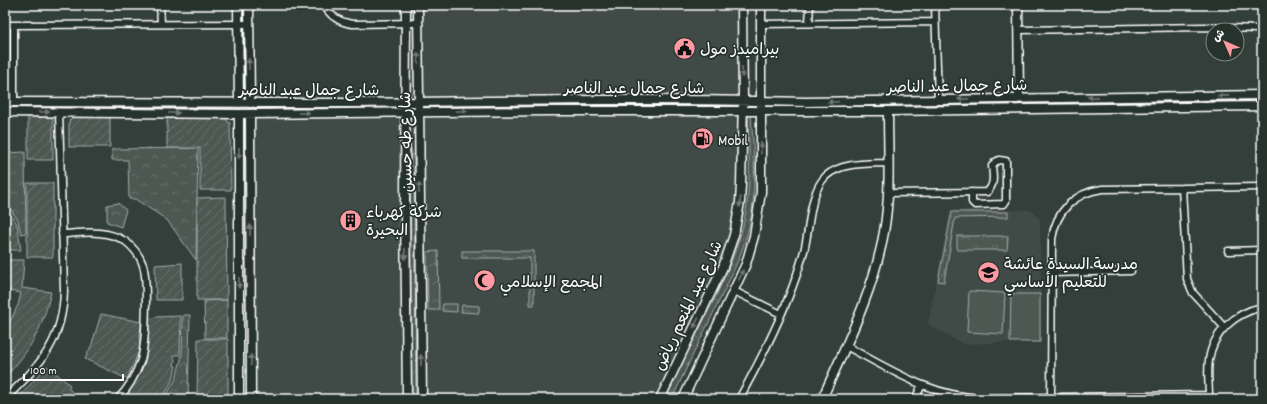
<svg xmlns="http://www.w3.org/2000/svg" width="1267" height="404" font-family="Dekko,'Playpen Sans Arabic',sans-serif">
  <defs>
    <pattern id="forest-crowns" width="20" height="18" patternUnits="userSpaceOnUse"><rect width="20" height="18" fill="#4d5853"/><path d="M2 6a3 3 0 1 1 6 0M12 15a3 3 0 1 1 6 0" fill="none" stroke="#68716d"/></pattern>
    <pattern id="garden-furrows" width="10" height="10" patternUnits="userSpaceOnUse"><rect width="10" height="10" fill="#4d5853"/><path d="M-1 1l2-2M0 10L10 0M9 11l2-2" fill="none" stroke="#68716d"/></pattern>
  </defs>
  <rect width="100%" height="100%" fill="#333f3a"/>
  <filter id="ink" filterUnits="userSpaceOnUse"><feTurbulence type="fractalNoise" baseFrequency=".025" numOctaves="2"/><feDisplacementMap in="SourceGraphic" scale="8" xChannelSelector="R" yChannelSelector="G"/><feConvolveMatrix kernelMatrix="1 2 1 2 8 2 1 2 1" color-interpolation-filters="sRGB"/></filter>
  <g filter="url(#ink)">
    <path fill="#404c47" d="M 411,5 L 741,5 L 741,182 L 726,256 L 661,399 L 414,399 Z
      M 407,110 L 406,399 L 257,399 L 254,111 Z
      M 950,210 L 1031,210 L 1040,219 L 1041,343 L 1010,342 L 963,344 L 928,324 Z"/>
    <path fill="url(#forest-crowns)" stroke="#a6aca9" d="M 232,103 L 233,108 L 77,110 L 76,105 Z
      M 728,103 L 728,106 L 612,107 L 612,104 Z
      M 551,104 L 599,104 L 599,106 L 551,106 Z
      M 748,113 L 751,114 C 753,143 756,173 753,202 C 750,243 729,280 712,316 C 698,344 685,371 672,399 L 666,399 C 689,341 727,287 743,226 C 752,189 749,151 748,113 Z
      M 410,145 L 414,161 L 416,399 L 412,399 Z
      M 198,148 L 196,260 L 167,220 L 135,199 L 129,199 L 128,160 L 112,160 L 112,149 Z
      M 25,152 L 26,233 L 21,234 L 18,220 L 5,201 L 5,153 Z
      M 118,203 L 126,210 L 121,227 L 107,222 L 107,205 Z
      M 952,212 L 1008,212 L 1008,217 L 955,218 L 944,282 L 938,281 Z
      M 957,236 L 1008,236 L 1007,250 L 957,250 Z
      M 438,251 L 439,310 L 428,310 L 427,252 Z
      M 462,251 L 534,251 L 534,305 L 530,305 L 530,258 L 462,258 Z
      M 443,304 L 457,304 L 457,312 L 442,311 Z
      M 462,305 L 479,306 L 479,313 L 461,312 Z
      M 183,315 L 190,315 L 188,399 L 164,399 L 176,379 L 182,355 Z"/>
    <path fill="url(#garden-furrows)" stroke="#a6aca9" d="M 74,116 L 110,116 L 110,147 L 69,147 L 69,121 Z
      M 28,117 L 53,117 L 53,160 L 28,160 Z
      M 167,118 L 224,118 L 230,123 L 231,190 L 200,190 L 200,148 L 167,148 Z
      M 27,183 L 53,183 L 53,257 L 27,257 Z
      M 226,197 L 227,300 L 197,300 L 197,198 Z
      M 5,204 L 17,224 L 21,250 L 5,250 Z
      M 5,260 L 24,260 L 22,288 L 51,292 C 42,329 31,350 5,377 L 5,332 L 18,305 L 21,293 L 5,290 Z
      M 182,263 L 182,300 L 156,300 L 155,265 Z
      M 227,300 L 227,338 L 205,338 L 204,301 Z
      M 101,314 L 141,322 L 139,351 L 127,379 L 85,359 L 92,344 Z
      M 181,316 L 180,355 L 174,355 L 174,358 L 175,359 L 174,365 L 176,366 L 173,379 L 162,399 L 128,399 L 124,395 C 148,368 148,354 149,320 L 155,317 Z
      M 198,339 L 228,339 L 228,399 L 197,399 Z
      M 47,366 L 70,385 L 68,388 L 80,399 L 25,399 L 21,395 Z"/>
    <path fill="#4d5853" stroke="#a6aca9" d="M 969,291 L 1005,293 L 1003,334 L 967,332 Z
      M 1011,294 L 1040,294 L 1040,342 L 1010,342 Z"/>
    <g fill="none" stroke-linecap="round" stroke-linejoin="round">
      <defs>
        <path id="street" d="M 160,5 L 161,24
          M 324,5 C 330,16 339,22 352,24 L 418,23
          M 935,5 L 938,100
          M 809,23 L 810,5
          M 761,24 L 936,22
          M 5,25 L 249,24
          M 14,25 L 14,102
          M 1019,30 L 1205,27 L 1256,29 L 1262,26
          M 1182,188 L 1187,279 L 1193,293 L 1224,327
          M 888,193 L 987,192 C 995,185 993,175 992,166 L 995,162 L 999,160 L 1006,161 L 1006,201 L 1004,204 L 975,205 L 972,202 L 972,192
          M 62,234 C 83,233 106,229 125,241 C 133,247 140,256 143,265 C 148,281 146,343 141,360 C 136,374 129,388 118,399
          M 1228,251 L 1262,250
          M 1052,273 L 1131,271
          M 734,291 L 781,314
          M 846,346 C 890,369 931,397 983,398 L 1209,395
          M 1051,397 L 1052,239 C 1056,211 1074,193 1102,189 L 1262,187
          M 1209,397 C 1209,385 1207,372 1209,360 C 1213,332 1235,313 1262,307
          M 5,399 C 40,364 63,343 64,290 L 59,112
          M 739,399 C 764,354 791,301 804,251 C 810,229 809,192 826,176 C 842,162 867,164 888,163
          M 915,399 L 922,385"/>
        <path id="secondary" d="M 238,5 L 239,103
          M 249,5 L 250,103
          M 406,5 L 405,206 L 407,399
          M 418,5 L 422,399
          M 1018,5 L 1019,98
          M 5,102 C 119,102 233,103 347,103 C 500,101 653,98 806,102 L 1262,95
          M 5,112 L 239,114 L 546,111 L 888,111 L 1262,106
          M 239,114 L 239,399
          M 250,114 L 251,399
          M 660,399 L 723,267 L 734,235 L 740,202 L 741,185 L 743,101 L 742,5
          M 683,399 L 746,264 L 754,236 L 761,192 L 761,5
          M 822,399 C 846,345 874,291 884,232 C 891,192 888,151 888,111"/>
      </defs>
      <use href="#street" stroke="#fff" stroke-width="9"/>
      <use href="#secondary" stroke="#fff" stroke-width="11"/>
      <use href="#street" stroke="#26332d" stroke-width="6"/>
      <use href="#secondary" stroke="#26332d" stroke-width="8"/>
    </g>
    <defs><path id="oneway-solid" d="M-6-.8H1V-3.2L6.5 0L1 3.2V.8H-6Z"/></defs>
    <g fill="#727a76">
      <use href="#oneway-solid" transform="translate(418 58) rotate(-91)"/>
      <use href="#oneway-solid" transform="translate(249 64) rotate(-91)"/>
      <use href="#oneway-solid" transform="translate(742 72) rotate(89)"/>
      <use href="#oneway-solid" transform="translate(1223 96) rotate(179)"/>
      <use href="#oneway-solid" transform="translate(1093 97) rotate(179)"/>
      <use href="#oneway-solid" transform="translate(963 99) rotate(179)"/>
      <use href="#oneway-solid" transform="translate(833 102) rotate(178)"/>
      <use href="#oneway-solid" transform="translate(462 111)"/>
      <use href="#oneway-solid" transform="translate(44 112)"/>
      <use href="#oneway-solid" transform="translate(174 113)"/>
      <use href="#oneway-solid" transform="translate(304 113)"/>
      <use href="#oneway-solid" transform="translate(761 148) rotate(-90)"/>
      <use href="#oneway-solid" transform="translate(239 153) rotate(90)"/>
      <use href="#oneway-solid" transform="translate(419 188) rotate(-90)"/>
      <use href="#oneway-solid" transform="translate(740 202) rotate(97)"/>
      <use href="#oneway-solid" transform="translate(250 230) rotate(-90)"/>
      <use href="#oneway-solid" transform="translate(405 254) rotate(89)"/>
      <use href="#oneway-solid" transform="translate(741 275) rotate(-67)"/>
      <use href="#oneway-solid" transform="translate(239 283) rotate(90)"/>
      <use href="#oneway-solid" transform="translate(696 323) rotate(116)"/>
      <use href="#oneway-solid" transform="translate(251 360) rotate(-90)"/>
      <use href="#oneway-solid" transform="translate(421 360) rotate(-91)"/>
    </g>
  </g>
  <defs>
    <symbol id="civic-disc" viewBox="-11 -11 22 22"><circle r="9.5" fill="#ff9aa2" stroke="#26332d"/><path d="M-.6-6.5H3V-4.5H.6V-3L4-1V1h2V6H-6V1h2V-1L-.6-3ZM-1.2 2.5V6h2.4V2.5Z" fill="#111"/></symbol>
    <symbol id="fuel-disc" viewBox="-11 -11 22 22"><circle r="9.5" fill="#ff9aa2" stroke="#26332d"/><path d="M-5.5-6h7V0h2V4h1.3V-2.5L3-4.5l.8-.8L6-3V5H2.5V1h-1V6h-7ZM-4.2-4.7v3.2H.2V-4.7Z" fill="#111"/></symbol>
    <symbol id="building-disc" viewBox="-11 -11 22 22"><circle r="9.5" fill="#ff9aa2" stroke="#26332d"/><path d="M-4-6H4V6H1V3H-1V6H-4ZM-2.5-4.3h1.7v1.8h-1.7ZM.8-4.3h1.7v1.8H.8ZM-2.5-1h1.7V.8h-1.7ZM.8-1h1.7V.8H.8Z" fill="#111"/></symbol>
    <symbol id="school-disc" viewBox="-11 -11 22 22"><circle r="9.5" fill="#ff9aa2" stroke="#26332d"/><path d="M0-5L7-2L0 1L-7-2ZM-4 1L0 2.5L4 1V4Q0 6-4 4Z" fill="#111"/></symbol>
    <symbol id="mosque-disc" viewBox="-11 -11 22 22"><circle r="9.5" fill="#ff9aa2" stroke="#26332d"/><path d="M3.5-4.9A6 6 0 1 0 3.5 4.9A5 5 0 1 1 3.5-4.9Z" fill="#111"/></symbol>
  </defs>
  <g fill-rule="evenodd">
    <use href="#civic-disc" x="672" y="36" width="25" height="25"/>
    <use href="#fuel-disc" x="690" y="126" width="25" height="25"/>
    <use href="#building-disc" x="338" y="208" width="25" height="25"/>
    <use href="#school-disc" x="976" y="260" width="25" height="25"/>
    <use href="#mosque-disc" x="472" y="268" width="25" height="25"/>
  </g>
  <g text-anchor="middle" stroke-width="3.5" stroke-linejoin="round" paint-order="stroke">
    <g font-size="16" fill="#fff" stroke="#26332d" text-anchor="start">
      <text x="700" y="54">بيراميدز مول</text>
      <text x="718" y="145">Mobil</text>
      <text x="366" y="217">شركة كهرباء<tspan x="366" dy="18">البحيرة</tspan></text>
      <text x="1004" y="269">مدرسة السيدة عائشة<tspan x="1004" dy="18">للتعليم الأساسي</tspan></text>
      <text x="500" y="287">المجمع الإسلامي</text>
    </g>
    <g font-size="16" fill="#fff" stroke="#26332d">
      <text transform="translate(957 85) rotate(-1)" y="6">شارع جمال عبد الناصر</text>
      <text x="634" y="93">شارع جمال عبد الناصر</text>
      <text x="309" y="95">شارع جمال عبد الناصر</text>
      <text transform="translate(405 142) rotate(-91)" y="6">شارع طه حسين</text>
      <text transform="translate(687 305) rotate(-65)" y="6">شارع عبد المنعم رياض</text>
    </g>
  </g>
  <rect width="1267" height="404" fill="none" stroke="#26332d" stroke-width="20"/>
  <rect x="10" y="10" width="1247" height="384" fill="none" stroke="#fff" stroke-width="1.5" filter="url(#ink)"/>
  <g transform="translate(1225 42) rotate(315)"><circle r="19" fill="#26332d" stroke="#7d8581"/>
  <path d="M0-3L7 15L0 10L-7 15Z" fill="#ff9aa2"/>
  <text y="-6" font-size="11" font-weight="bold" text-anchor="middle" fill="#ffffff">ش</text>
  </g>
  <path d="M24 374v6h99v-6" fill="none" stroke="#ffffff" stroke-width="2"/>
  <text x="30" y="374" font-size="12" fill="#ffffff" stroke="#26332d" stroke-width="3" paint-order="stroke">100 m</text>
</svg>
